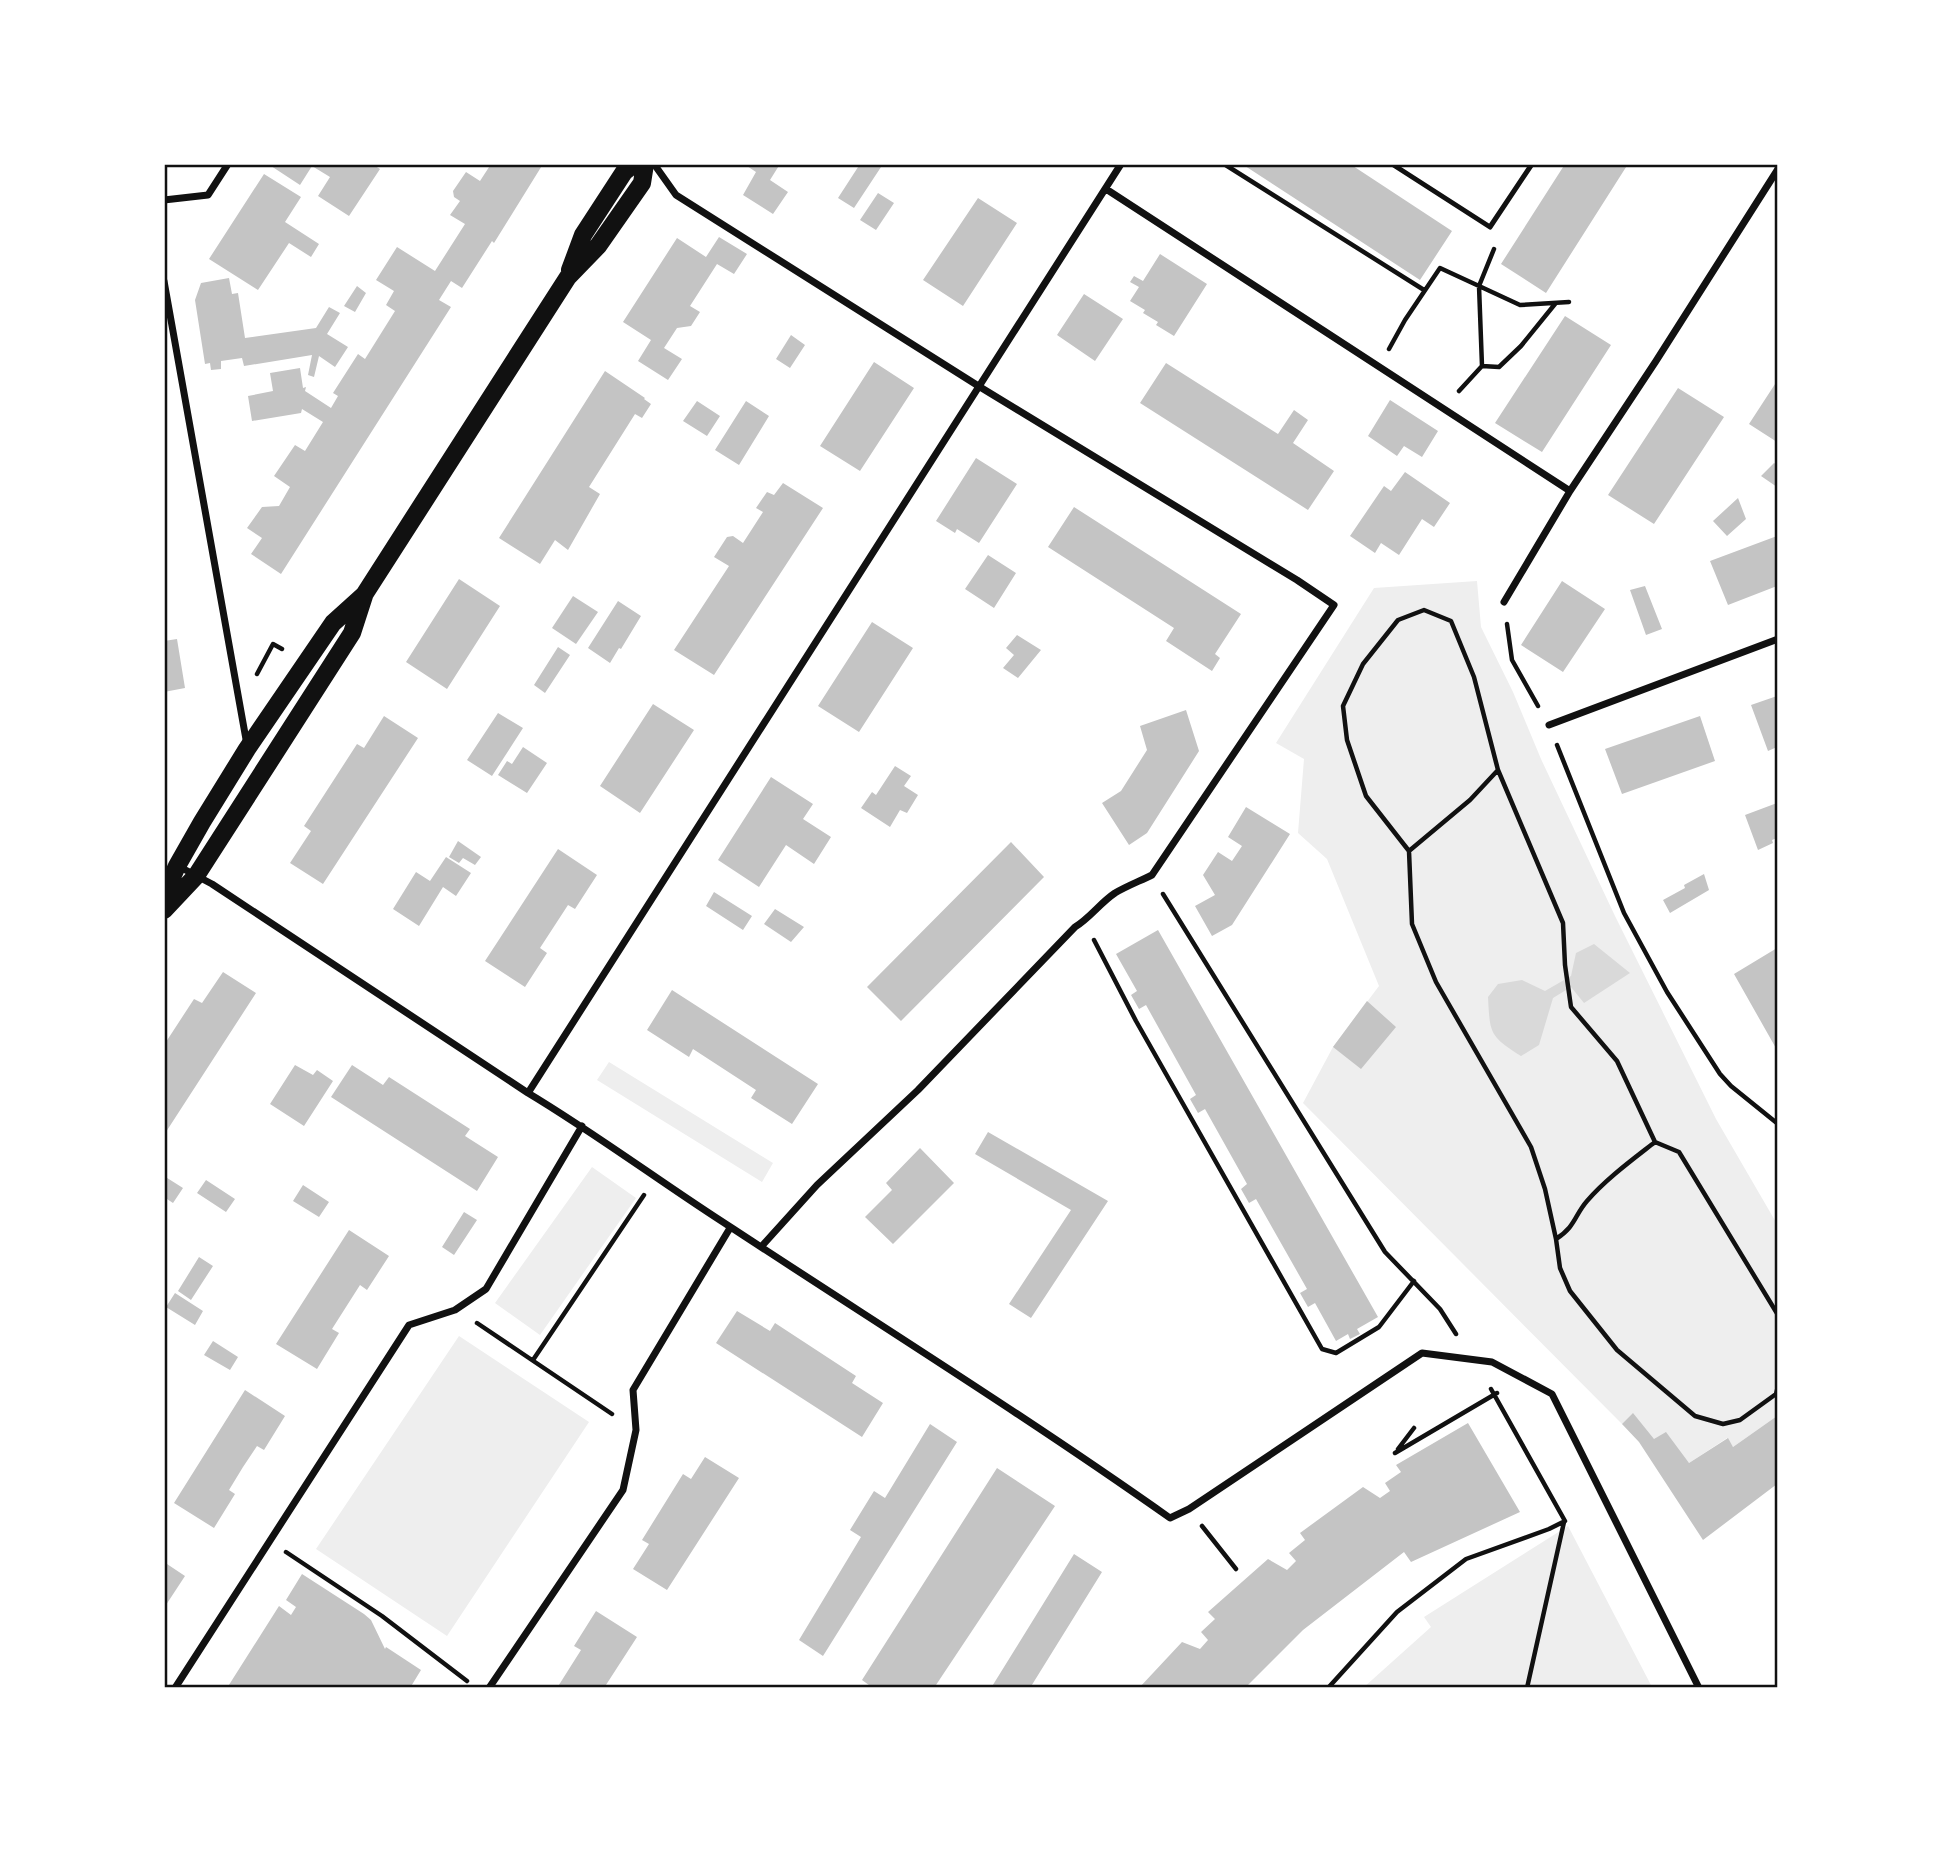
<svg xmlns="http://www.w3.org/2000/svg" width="1942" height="1852" font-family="'Exo 2',sans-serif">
  <rect width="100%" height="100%" fill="#fff"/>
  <path fill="#eee" d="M 1477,581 L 1481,627 L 1513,692 L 1541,759 L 1615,916 L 1716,1119 L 1777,1224 L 1777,1416 L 1733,1447 L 1727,1438 L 1689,1463 L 1654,1439 L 1622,1424 L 1303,1103 L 1333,1047 L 1379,986 L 1327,859 L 1298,833 L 1304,759 L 1276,743 L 1374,588 Z
    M 609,1062 L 773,1163 L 762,1182 L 597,1080 Z
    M 592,1167 L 636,1198 L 540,1335 L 495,1303 Z
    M 459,1336 L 589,1422 L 447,1636 L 316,1549 Z
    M 1568,1526 L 1652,1687 L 1363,1688 L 1431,1627 L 1424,1617 Z"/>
  <path fill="#d9d9d9" d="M 1594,944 L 1630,973 L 1584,1003 L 1571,987 L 1553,998 L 1539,1045 L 1521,1056 C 1489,1036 1490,1033 1488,997 L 1498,984 L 1522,980 L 1545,991 L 1571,976 L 1576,953 Z"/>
  <path fill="#c4c4c4" d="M 268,164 L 372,164 L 380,169 L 349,216 L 318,196 L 330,177 L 312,166 L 300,185 Z
    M 491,164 L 543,164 L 494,243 L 492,241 L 462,288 L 451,281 L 439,300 L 451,307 L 281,574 L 251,554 L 262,538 L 247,528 L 262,507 L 279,506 L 290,487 L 274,476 L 295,445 L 305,451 L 323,422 L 302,409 L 301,413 L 252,421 L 248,396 L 273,391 L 270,373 L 300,368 L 303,388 L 306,387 L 305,391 L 331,408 L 338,396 L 333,393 L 358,354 L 365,359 L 395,311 L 386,305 L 394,291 L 376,280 L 397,247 L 435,271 L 465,224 L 450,215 L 460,201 L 454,197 L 453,191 L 466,172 L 480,181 Z
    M 744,164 L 780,164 L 770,180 L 788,192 L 773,214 L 743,195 L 756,172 Z
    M 860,164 L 883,164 L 854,208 L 838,198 Z
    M 1242,164 L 1350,164 L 1452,231 L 1420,280 Z
    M 1565,164 L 1628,164 L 1546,293 L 1501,264 Z
    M 264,174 L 301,197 L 285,222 L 319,244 L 311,257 L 289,243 L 258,290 L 209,259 Z
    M 878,193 L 894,203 L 876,230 L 860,220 Z
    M 978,198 L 1017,223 L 963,306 L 923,280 Z
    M 719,237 L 747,254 L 734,274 L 717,264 L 690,306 L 700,312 L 691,326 L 677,328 L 664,348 L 682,359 L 668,380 L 638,361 L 651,340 L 623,322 L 677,238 L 706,257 Z
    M 1160,254 L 1207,284 L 1174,336 L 1156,325 L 1158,322 L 1143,313 L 1145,310 L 1130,301 L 1139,287 L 1130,282 L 1134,276 L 1143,281 Z
    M 229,278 L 232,294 L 238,293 L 245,338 L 316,328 L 329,307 L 340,313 L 327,334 L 348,347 L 335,367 L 319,356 L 314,377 L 308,375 L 312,355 L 244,366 L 242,358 L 221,361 L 221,369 L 211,370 L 210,363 L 205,364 L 195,300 L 201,283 Z
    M 357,286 L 366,293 L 355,312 L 344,306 Z
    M 1084,294 L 1123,319 L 1095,361 L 1057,335 Z
    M 1565,316 L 1611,345 L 1542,452 L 1495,423 Z
    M 791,335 L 805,345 L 790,368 L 776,359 Z
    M 874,362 L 914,388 L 860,471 L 820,446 Z
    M 1166,363 L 1278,434 L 1294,410 L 1308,420 L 1293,443 L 1334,471 L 1308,510 L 1140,403 Z
    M 605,371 L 645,398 L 644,399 L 651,404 L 642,418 L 635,414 L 589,487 L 600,494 L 568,550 L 555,540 L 540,564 L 499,538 Z
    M 1777,381 L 1777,442 L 1749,424 Z
    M 1678,388 L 1724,417 L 1654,524 L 1608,495 Z
    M 1390,400 L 1438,431 L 1422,457 L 1404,446 L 1397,456 L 1368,436 Z
    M 697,401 L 720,416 L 707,436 L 683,421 Z
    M 746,401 L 769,416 L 739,465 L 715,450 Z
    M 976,458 L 1017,484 L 979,543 L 957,529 L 955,533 L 936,521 Z
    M 1774,463 L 1777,465 L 1777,487 L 1761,476 Z
    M 1405,472 L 1450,503 L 1434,527 L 1422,519 L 1399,555 L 1381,543 L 1375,553 L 1350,536 L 1384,486 L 1391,491 Z
    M 783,483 L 823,508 L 714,675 L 674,650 L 729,566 L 714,557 L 727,537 L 733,536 L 743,543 L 763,512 L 756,508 L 767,492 L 774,495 Z
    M 1738,498 L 1746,519 L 1727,536 L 1713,521 Z
    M 1074,507 L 1241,614 L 1215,654 L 1220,658 L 1212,671 L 1166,641 L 1174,628 L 1048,547 Z
    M 1777,536 L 1777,586 L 1728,605 L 1710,561 Z
    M 988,555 L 1016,573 L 994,608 L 965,589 Z
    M 459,579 L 500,606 L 447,689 L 406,662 Z
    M 1562,581 L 1605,609 L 1563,672 L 1521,645 Z
    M 1645,586 L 1662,629 L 1646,635 L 1630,590 Z
    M 573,596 L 598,612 L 576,644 L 552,628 Z
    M 618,601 L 641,616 L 621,649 L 619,648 L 610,663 L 588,648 Z
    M 872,622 L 913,648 L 859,732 L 818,706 Z
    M 1017,635 L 1041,650 L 1018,678 L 1003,668 L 1014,655 L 1006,648 Z
    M 177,639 L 185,688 L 164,692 L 164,641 Z
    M 558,647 L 570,655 L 545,693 L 534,685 Z
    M 1777,696 L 1777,747 L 1768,751 L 1751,705 Z
    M 653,704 L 694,730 L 640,813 L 600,786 Z
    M 1186,710 L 1199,751 L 1147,833 L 1129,845 L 1102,803 L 1121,791 L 1147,750 L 1140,726 Z
    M 498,713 L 523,728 L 492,776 L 467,760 Z
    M 384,716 L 418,738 L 323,884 L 290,863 L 311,831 L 304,826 L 357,744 L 364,748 Z
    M 1700,716 L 1715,761 L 1622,794 L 1605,749 Z
    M 523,747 L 547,763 L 527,793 L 498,775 L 507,761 L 512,764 Z
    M 895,766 L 911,776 L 904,786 L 918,795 L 907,813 L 900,810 L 890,827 L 861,808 L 872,792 L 876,795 Z
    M 771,777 L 813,804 L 803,819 L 831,837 L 814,864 L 786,845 L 759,887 L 718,860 Z
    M 1777,803 L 1777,838 L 1772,840 L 1773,843 L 1758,850 L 1745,815 Z
    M 1246,807 L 1290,834 L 1232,925 L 1212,936 L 1195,906 L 1215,895 L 1203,875 L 1218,852 L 1232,861 L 1242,846 L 1228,837 Z
    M 458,841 L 481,857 L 475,865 L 463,858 L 459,863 L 449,857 Z
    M 1011,842 L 1044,877 L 901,1021 L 867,987 Z
    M 558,849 L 597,875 L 575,909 L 568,905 L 540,948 L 547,953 L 525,987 L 485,961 Z
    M 446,857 L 471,873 L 456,896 L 443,887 L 419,926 L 393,909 L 416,872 L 430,881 Z
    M 1704,874 L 1709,890 L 1670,913 L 1663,900 L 1685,888 L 1684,885 Z
    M 714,892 L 752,916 L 743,930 L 706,906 Z
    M 775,909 L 804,927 L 791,942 L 764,924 Z
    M 1158,930 L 1378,1317 L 1357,1329 L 1360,1334 L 1350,1339 L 1348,1334 L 1336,1341 L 1315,1303 L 1308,1307 L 1300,1293 L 1307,1289 L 1256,1199 L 1249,1203 L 1241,1189 L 1247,1184 L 1205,1109 L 1198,1113 L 1190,1099 L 1196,1095 L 1146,1005 L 1139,1009 L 1131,995 L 1137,991 L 1116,954 Z
    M 1777,948 L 1777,1050 L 1734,974 Z
    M 223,972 L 256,993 L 164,1135 L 164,1045 L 194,999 L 202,1003 Z
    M 672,990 L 818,1084 L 792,1124 L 751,1098 L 756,1090 L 693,1049 L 689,1057 L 647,1030 Z
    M 1367,1001 L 1396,1027 L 1361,1069 L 1333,1047 Z
    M 295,1065 L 313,1075 L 317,1070 L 333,1081 L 304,1126 L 270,1104 Z
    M 352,1065 L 383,1085 L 389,1077 L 470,1129 L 465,1136 L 498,1157 L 477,1191 L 331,1097 Z
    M 988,1132 L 1108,1201 L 1031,1318 L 1009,1304 L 1071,1210 L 975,1154 Z
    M 920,1148 L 954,1183 L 893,1244 L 865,1217 L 892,1190 L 886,1183 Z
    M 164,1176 L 183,1188 L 173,1203 L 164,1197 Z
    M 206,1180 L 235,1199 L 226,1212 L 197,1193 Z
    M 303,1185 L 329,1202 L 319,1217 L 293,1201 Z
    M 464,1212 L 477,1220 L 454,1255 L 442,1247 Z
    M 349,1230 L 389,1256 L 367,1290 L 360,1285 L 332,1329 L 339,1333 L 317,1369 L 276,1344 Z
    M 199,1257 L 213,1266 L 191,1300 L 178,1291 Z
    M 175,1293 L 203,1311 L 195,1325 L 166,1307 Z
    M 737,1311 L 770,1331 L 775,1323 L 856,1376 L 852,1383 L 883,1403 L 862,1437 L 716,1343 Z
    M 213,1341 L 238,1357 L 230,1370 L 204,1355 Z
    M 245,1390 L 285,1416 L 264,1450 L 257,1446 L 243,1467 L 229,1490 L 235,1494 L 214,1528 L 174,1503 Z
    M 1633,1413 L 1654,1439 L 1666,1432 L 1689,1463 L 1728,1438 L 1733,1447 L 1777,1416 L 1777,1484 L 1703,1540 L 1639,1442 L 1622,1424 Z
    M 1468,1423 L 1520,1512 L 1411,1562 L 1404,1552 L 1303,1630 L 1245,1688 L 1139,1688 L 1182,1642 L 1200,1649 L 1208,1640 L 1201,1632 L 1215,1619 L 1208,1612 L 1268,1559 L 1287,1570 L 1296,1561 L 1289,1553 L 1305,1540 L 1300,1533 L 1363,1487 L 1380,1498 L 1390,1491 L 1385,1483 L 1401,1472 L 1396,1465 Z
    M 930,1424 L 957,1442 L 823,1656 L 799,1640 L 861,1537 L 850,1530 L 874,1491 L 885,1498 Z
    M 705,1457 L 739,1478 L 667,1590 L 633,1569 L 649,1544 L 642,1540 L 683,1474 L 691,1479 Z
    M 997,1468 L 1055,1506 L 934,1688 L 873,1688 L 862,1680 Z
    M 1074,1554 L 1102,1572 L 1030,1688 L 991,1688 Z
    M 164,1562 L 185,1576 L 164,1608 Z
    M 302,1574 L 364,1614 L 371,1620 L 385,1649 L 386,1647 L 421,1670 L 410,1688 L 227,1688 L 279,1606 L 291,1615 L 296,1607 L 286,1600 Z
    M 596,1611 L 637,1637 L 604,1688 L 557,1688 L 581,1650 L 574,1646 Z"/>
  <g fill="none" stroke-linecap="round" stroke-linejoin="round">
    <path stroke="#111" stroke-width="4.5" d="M 1224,164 L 1424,290
      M 1389,349 L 1405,320 L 1440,268 L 1479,286 L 1494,249
      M 1482,366 L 1499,367 L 1521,346 L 1555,304
      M 1459,391 L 1482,366 L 1479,286 L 1520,305 L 1569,302
      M 1507,624 L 1512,660 L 1538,706
      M 257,674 L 273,644 L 282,649
      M 1557,745 L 1624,913 L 1667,992 L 1720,1074 L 1731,1086 L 1778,1124
      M 1498,770 L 1563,923 L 1565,965 L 1571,1007 L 1617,1061 L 1655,1142
      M 1409,851 L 1470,800 L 1498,770 L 1474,677 L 1451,621 L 1424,610 L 1398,620 L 1363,664 L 1343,706 L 1347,740 L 1366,796 L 1409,851 L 1412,924 L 1436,982 L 1531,1147 L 1545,1189 L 1556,1239 L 1560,1268 L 1570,1291 L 1617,1350 L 1695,1416 L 1723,1424 L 1740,1420 L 1776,1394 L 1778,1386
      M 1163,894 L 1385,1252 L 1440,1309 L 1456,1334
      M 1094,940 L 1136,1021 L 1322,1349 L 1336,1353 L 1379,1327 L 1414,1281
      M 1556,1239 C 1576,1226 1574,1216 1587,1201 C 1606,1179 1632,1160 1655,1142 L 1679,1152 L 1778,1315
      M 477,1323 L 612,1414
      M 533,1360 L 644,1195
      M 1398,1449 L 1414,1428
      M 1395,1453 L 1497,1393
      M 1202,1526 L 1236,1569
      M 286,1552 L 382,1616 L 467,1681
      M 1328,1688 L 1397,1612 L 1466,1559 L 1549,1529 L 1565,1521 L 1491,1389
      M 1527,1688 L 1564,1522"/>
    <path stroke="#111" stroke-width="5" d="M 1392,164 L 1490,227 L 1532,164"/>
    <path stroke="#111" stroke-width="7" d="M 654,164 L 676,195 L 980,387 L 1297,580 L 1334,605 L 1152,875 C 1140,881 1127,886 1115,893 C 1100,903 1090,918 1075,927 L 918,1090 L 817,1185 L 761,1247
      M 1106,189 L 1570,491
      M 164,200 L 208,195 L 228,164
      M 164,281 L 247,745
      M 1504,602 L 1570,491 L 1656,361 L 1778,169
      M 1549,725 L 1778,639
      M 178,866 L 212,884 L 528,1093 C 598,1135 663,1184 732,1228 C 878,1324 1027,1417 1170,1518 L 1189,1509 L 1422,1353 L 1492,1362 L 1552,1394 L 1699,1688
      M 528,1093 L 1121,164
      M 175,1688 L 409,1325 L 455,1310 L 486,1289 L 582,1126
      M 489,1688 L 623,1490 L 636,1430 L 633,1390 L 730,1228"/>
    <path stroke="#111" stroke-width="18" d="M 570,270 L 583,235 L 624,172 L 634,164
      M 164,895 L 177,866 L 202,822 L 247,749 L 333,623 L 364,595 L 568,277 L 598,246 L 642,183 L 645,164
      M 164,910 L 196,876 L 352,633 L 364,596"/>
  </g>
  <rect width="1942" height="1852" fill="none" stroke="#ffffff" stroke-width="332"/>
  <rect x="166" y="166" width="1610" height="1520" fill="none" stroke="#111" stroke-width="2.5"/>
</svg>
